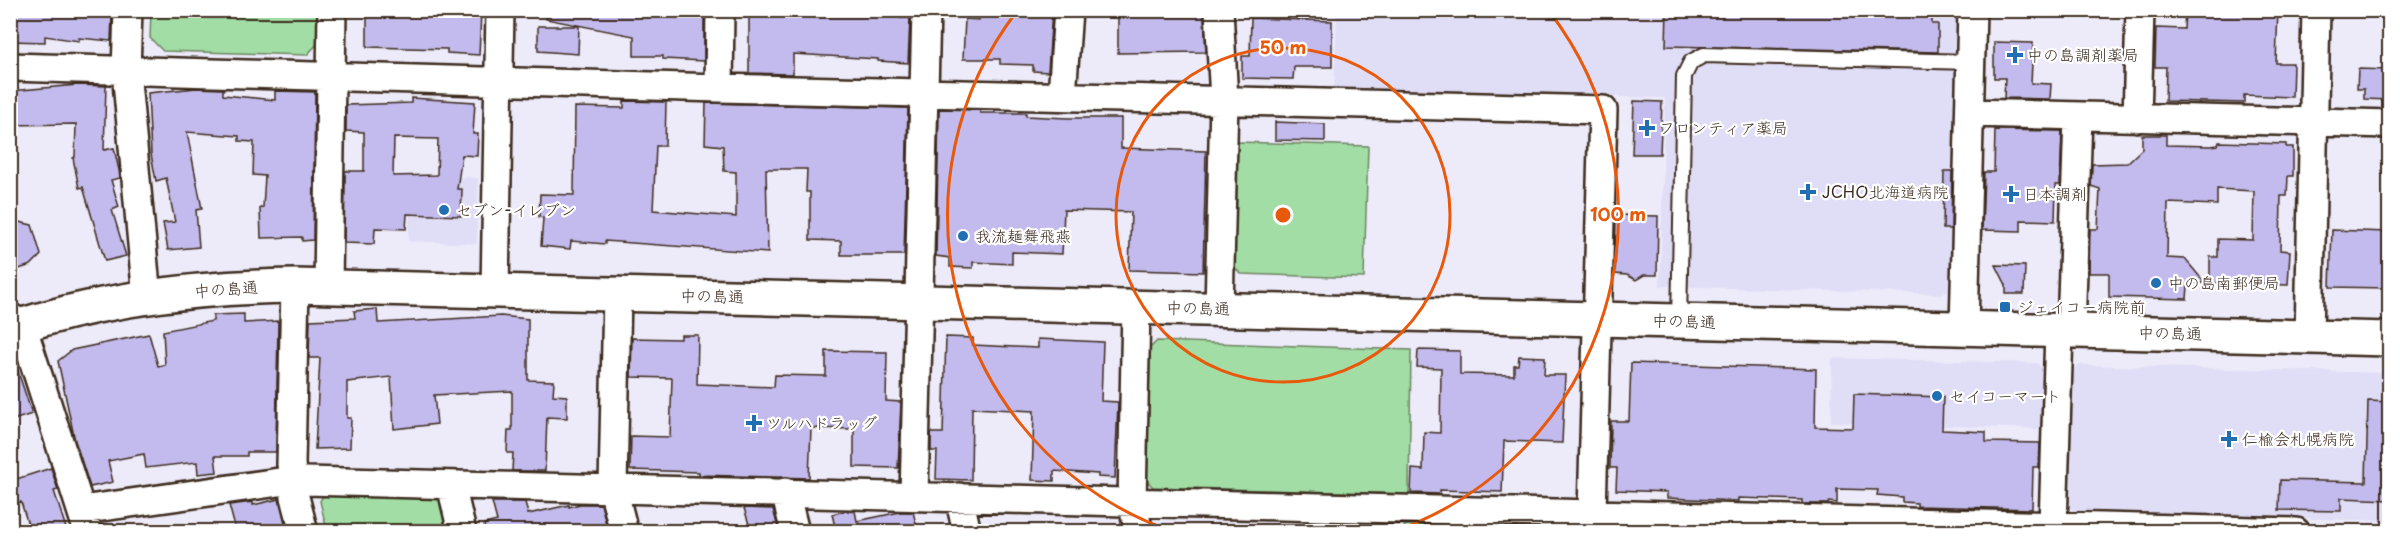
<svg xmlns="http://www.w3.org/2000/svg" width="2400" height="542" font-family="'Playpen Sans','Klee One',sans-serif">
  <rect width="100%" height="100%" fill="#edebfa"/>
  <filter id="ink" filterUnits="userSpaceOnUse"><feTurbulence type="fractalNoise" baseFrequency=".0167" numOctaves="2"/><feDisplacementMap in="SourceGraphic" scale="12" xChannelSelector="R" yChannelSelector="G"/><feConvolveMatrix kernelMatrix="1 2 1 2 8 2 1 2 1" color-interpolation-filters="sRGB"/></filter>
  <g filter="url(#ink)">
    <path fill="#e0ddf6" d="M 1337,11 L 1958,11 L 1951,288 L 1944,294 L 1660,286 L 1665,98 L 1334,89 Z
      M 412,175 L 478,178 L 477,244 L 408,241 Z
      M 1832,358 L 2037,363 L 2043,371 L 2042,429 L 1831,422 Z
      M 2079,365 L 2389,373 L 2389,521 L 2075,512 L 2068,505 L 2071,371 Z"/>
    <path fill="#a1dda4" stroke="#6e8461" stroke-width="1.5" d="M 151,11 L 319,11 L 318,43 L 307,55 L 163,51 L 150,38 Z
      M 1237,142 L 1368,146 L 1364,278 L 1241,274 L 1234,267 Z
      M 1157,341 L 1411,350 L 1409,494 L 1153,487 L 1147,481 L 1150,348 Z
      M 327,489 L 439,489 L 455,531 L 327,531 L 320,501 Z
      M 1408,523 L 1501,525 L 1508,531 L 1400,531 Z"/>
    <path fill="#c3bbed" stroke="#3b2a1e" stroke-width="1.5" fill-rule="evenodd" d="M 22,10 L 112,15 L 111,41 L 79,38 L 79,41 L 45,36 L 45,42 L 10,41 L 10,11 Z
      M 367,10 L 481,12 L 479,55 L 447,53 L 447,49 L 367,47 Z
      M 547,10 L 704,10 L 704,61 L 663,59 L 663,56 L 634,56 L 634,36 L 546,19 Z
      M 773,10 L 900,10 L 900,18 L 910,18 L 908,63 L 878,61 L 878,59 L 793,54 L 793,74 L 749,73 L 749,16 L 773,16 Z
      M 979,10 L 1052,10 L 1048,72 L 1033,71 L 1033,65 L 1000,64 L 1000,59 L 963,59 L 965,19 L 979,20 Z
      M 1118,10 L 1157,10 L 1158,16 L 1204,15 L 1206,52 L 1118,53 Z
      M 1667,10 L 1932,10 L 1932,24 L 1938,24 L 1938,52 L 1666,46 Z
      M 2185,10 L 2278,10 L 2276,63 L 2293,63 L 2292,97 L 2244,95 L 2244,103 L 2165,101 L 2166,67 L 2155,67 L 2156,28 L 2184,29 Z
      M 1251,18 L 1332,21 L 1332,67 L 1294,67 L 1293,79 L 1242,78 L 1242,56 L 1250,56 Z
      M 538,26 L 579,26 L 578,54 L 538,51 Z
      M 1994,42 L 2033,43 L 2031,83 L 2051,84 L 2050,99 L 2004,98 L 2005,78 L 1994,78 Z
      M 2358,69 L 2390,70 L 2390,100 L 2364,99 L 2364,89 L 2357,89 Z
      M 77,85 L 106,86 L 104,150 L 114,148 L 119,170 L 120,178 L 111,180 L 119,207 L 112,210 L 126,256 L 105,261 L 83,187 L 79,188 L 73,158 L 75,157 L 76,124 L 10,125 L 10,91 Z
      M 196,88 L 223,89 L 223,95 L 275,100 L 275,91 L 315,92 L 313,240 L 302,241 L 302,237 L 261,238 L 260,208 L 263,207 L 265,176 L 253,175 L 254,142 L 239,141 L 239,136 L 187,132 L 202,209 L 196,210 L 199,247 L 168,250 L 163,223 L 175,222 L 166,178 L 156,181 L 151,154 L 148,93 Z
      M 411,98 L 475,102 L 473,134 L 478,134 L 477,156 L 462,155 L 457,189 L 462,189 L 461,216 L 407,214 L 406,229 L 375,228 L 374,244 L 344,243 L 345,171 L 364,171 L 364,132 L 346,131 L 346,105 L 411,103 ZM 394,138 L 438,139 L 437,175 L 393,176 Z
      M 624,101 L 666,102 L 665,146 L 656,146 L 653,210 L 736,217 L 736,172 L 724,171 L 723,146 L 705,144 L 706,103 L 908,108 L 904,255 L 841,255 L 841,241 L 810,240 L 810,192 L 806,192 L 807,169 L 766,169 L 768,253 L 605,241 L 605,244 L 571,241 L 570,249 L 541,246 L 543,218 L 539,217 L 540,194 L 574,195 L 575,107 L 624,108 Z
      M 1634,101 L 1662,102 L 1660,154 L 1632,154 Z
      M 939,109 L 980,110 L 980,113 L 1026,113 L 1026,116 L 1067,118 L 1121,118 L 1121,148 L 1206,151 L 1203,272 L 1129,270 L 1131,212 L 1064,210 L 1062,254 L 1012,252 L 1012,264 L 973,262 L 973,268 L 950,267 L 950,258 L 936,256 Z
      M 1275,122 L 1325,124 L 1325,141 L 1275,140 Z
      M 1995,130 L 2062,131 L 2060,185 L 2056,185 L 2055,221 L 2021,220 L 2021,231 L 1982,230 L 1984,172 L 1994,172 Z
      M 2142,135 L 2166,135 L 2166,145 L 2211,146 L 2218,145 L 2219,142 L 2286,144 L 2286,147 L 2293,147 L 2293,176 L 2288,176 L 2287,196 L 2281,196 L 2280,250 L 2290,251 L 2288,285 L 2210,283 L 2210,257 L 2218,257 L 2218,239 L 2253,240 L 2254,191 L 2217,189 L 2217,205 L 2168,203 L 2167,258 L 2185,259 L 2205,283 L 2193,283 L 2193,286 L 2188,286 L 2187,299 L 2109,297 L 2109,273 L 2089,273 L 2090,229 L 2098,229 L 2100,189 L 2091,186 L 2092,164 L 2127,163 L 2142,149 Z
      M 1944,171 L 1952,171 L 1951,229 L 1943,229 Z
      M 1616,215 L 1658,216 L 1657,275 L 1644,275 L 1636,280 L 1627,275 L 1615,274 Z
      M 10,220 L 32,225 L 41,255 L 31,265 L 10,272 Z
      M 2332,230 L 2387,232 L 2386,252 L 2389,252 L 2388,288 L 2330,287 Z
      M 1996,265 L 2025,266 L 2024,294 L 2006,294 L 2006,285 Z
      M 377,309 L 378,323 L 501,316 L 528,319 L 528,380 L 554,381 L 553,395 L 567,396 L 567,418 L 547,417 L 545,471 L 512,471 L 513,453 L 507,453 L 508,430 L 512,430 L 512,391 L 434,395 L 437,424 L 394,429 L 391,377 L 347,382 L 347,418 L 351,418 L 350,448 L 315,449 L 320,358 L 309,358 L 310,320 L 355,318 L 354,311 Z
      M 244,314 L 244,323 L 278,321 L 276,452 L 247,452 L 247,456 L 215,456 L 217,472 L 198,474 L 197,462 L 146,468 L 144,454 L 108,461 L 113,482 L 90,487 L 75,441 L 58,361 L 72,350 L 149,334 L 158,366 L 165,365 L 163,331 L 213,321 L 213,315 Z
      M 681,335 L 698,335 L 697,384 L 774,387 L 775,375 L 826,376 L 826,351 L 887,352 L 886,401 L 901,402 L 898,468 L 854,467 L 854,429 L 811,428 L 809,478 L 699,475 L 699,472 L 630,470 L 631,436 L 670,437 L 672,378 L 631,377 L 632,338 L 681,339 Z
      M 946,337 L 973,338 L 973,345 L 1038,348 L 1038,339 L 1103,342 L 1101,401 L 1118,402 L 1115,478 L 1098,477 L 1098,474 L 1054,471 L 1054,481 L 1032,480 L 1034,411 L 972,408 L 971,480 L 936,479 L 937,451 L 931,451 L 931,433 L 943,433 Z
      M 1418,350 L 1460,351 L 1460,374 L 1514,375 L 1514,365 L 1518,365 L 1519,356 L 1545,357 L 1544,375 L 1565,375 L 1562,443 L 1504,441 L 1502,492 L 1440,490 L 1440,494 L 1411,493 L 1412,469 L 1423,470 L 1424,432 L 1440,433 L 1441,368 L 1417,367 Z
      M 10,359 L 14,359 L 32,414 L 10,421 Z
      M 1631,363 L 1816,369 L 1815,427 L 1853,428 L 1854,394 L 1943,397 L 1942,430 L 1986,432 L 1986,442 L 2040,443 L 2039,467 L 2033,467 L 2032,509 L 1917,506 L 1917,503 L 1902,502 L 1902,497 L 1877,495 L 1878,490 L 1837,489 L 1837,503 L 1829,502 L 1828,504 L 1802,504 L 1802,500 L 1738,498 L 1738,501 L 1667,498 L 1667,492 L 1616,490 L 1617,468 L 1610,468 L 1611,421 L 1629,421 Z
      M 2368,401 L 2390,402 L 2390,500 L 2341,498 L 2341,511 L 2279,510 L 2280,480 L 2366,482 Z
      M 51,468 L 58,490 L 54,491 L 66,528 L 54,531 L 30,531 L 21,502 L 14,504 L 10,495 L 10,481 Z
      M 279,499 L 287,531 L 236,531 L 229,505 L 253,502 L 253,505 Z
      M 492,502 L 525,502 L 528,514 L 569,505 L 569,507 L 580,504 L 601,504 L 608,531 L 485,531 L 484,524 L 497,521 Z
      M 744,508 L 773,509 L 779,531 L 751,531 Z
      M 846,511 L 855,511 L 857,521 L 900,512 L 913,512 L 918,531 L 836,531 L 832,514 Z"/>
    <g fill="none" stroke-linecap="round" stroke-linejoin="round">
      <defs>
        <path id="service" d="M 1679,321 L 1684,76 L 1691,62 L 1704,55 L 1971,62"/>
        <path id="minor" d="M 128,10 L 126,71 L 147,298
          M 10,67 L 719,88 L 1603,110 L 1592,513
          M 719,88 L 720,10
          M 1062,96 L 1068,10
          M 1970,113 L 2390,124
          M 2137,118 L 2140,10
          M 295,286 L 291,464 L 295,497 L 304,532
          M 328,286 L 332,10
          M 495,290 L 500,10
          M 617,293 L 613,488 L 624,532
          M 1136,307 L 1132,502 L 1139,532
          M 1219,309 L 1224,100 L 1219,10
          M 10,317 L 22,325 L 88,532
          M 1964,328 L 1972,10
          M 2071,331 L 2078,116
          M 2309,337 L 2316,10
          M 451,485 L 462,532
          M 785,492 L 795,532
          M 914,496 L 926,10
          M 959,497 L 967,532
          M 81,510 L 279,482 L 306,481 L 2296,532
          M 2053,526 L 2059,331"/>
        <path id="tertiary" d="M 10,329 C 101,299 200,287 295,286 L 2390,339"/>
      </defs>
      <use href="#service" stroke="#3b2a1e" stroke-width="18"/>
      <use href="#minor" stroke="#3b2a1e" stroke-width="32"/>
      <use href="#tertiary" stroke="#3b2a1e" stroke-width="38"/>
      <use href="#service" stroke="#fff" stroke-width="14"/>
      <use href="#minor" stroke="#fff" stroke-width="27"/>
      <use href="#tertiary" stroke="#fff" stroke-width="33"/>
    </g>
  </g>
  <g fill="none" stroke="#e8590c" stroke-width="3">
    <circle cx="1283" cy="215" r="167"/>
    <path d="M1171 531A335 335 0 0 1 1017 11M1549 11A335 335 0 0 1 1395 531"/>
  </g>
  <g fill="#1f6fb2" stroke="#fff" stroke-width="2">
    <path d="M2012 46h6v6h6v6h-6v6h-6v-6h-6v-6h6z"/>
    <path d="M1644 119h6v6h6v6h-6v6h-6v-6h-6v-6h6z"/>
    <path d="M1805 183h6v6h6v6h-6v6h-6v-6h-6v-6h6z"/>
    <path d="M2008 185h6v6h6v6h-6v6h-6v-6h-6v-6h6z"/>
    <circle cx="444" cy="210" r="6"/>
    <circle cx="963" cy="236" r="6"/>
    <circle cx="2156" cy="283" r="6"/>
    <rect x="1999" y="301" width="12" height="12" rx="3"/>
    <circle cx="1937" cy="396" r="6"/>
    <path d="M751 414h6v6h6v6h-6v6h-6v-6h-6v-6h6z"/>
    <path d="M2226 430h6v6h6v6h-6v6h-6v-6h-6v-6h6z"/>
  </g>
  <g text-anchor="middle" stroke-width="4.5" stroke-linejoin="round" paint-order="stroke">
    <g font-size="16" fill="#3b2a1e" stroke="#fff" text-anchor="start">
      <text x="2027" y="61">中の島調剤薬局</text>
      <text x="1659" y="134">フロンティア薬局</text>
      <text x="1822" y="198">JCHO北海道病院</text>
      <text x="2023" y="200">日本調剤</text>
      <text x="456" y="216">セブン-イレブン</text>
      <text x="975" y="242">我流麺舞飛燕</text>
      <text x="2168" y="289">中の島南郵便局</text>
      <text x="2017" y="313">ジェイコー病院前</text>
      <text x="1949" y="402">セイコーマート</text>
      <text x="766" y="429">ツルハドラッグ</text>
      <text x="2242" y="445">仁楡会札幌病院</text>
    </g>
    <g font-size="16" fill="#3b2a1e" stroke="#fff">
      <text transform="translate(226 289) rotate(-4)" y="6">中の島通</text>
      <text transform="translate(712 296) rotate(1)" y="6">中の島通</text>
      <text transform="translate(1198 308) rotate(1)" y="6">中の島通</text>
      <text transform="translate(1684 321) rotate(2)" y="6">中の島通</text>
      <text transform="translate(2170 333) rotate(1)" y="6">中の島通</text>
    </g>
  </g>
  <circle cx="1283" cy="215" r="9" fill="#e8590c" stroke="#fff" stroke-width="3"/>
  <g font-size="18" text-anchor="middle" font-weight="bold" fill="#e8590c" stroke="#fff" stroke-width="4.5" stroke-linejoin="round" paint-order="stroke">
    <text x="1283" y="54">50 m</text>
    <text x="1618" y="221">100 m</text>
  </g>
  <rect width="2400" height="542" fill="none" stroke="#fff" stroke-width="36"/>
  <rect x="18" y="18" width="2364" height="506" fill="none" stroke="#3b2a1e" stroke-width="2" filter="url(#ink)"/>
</svg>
